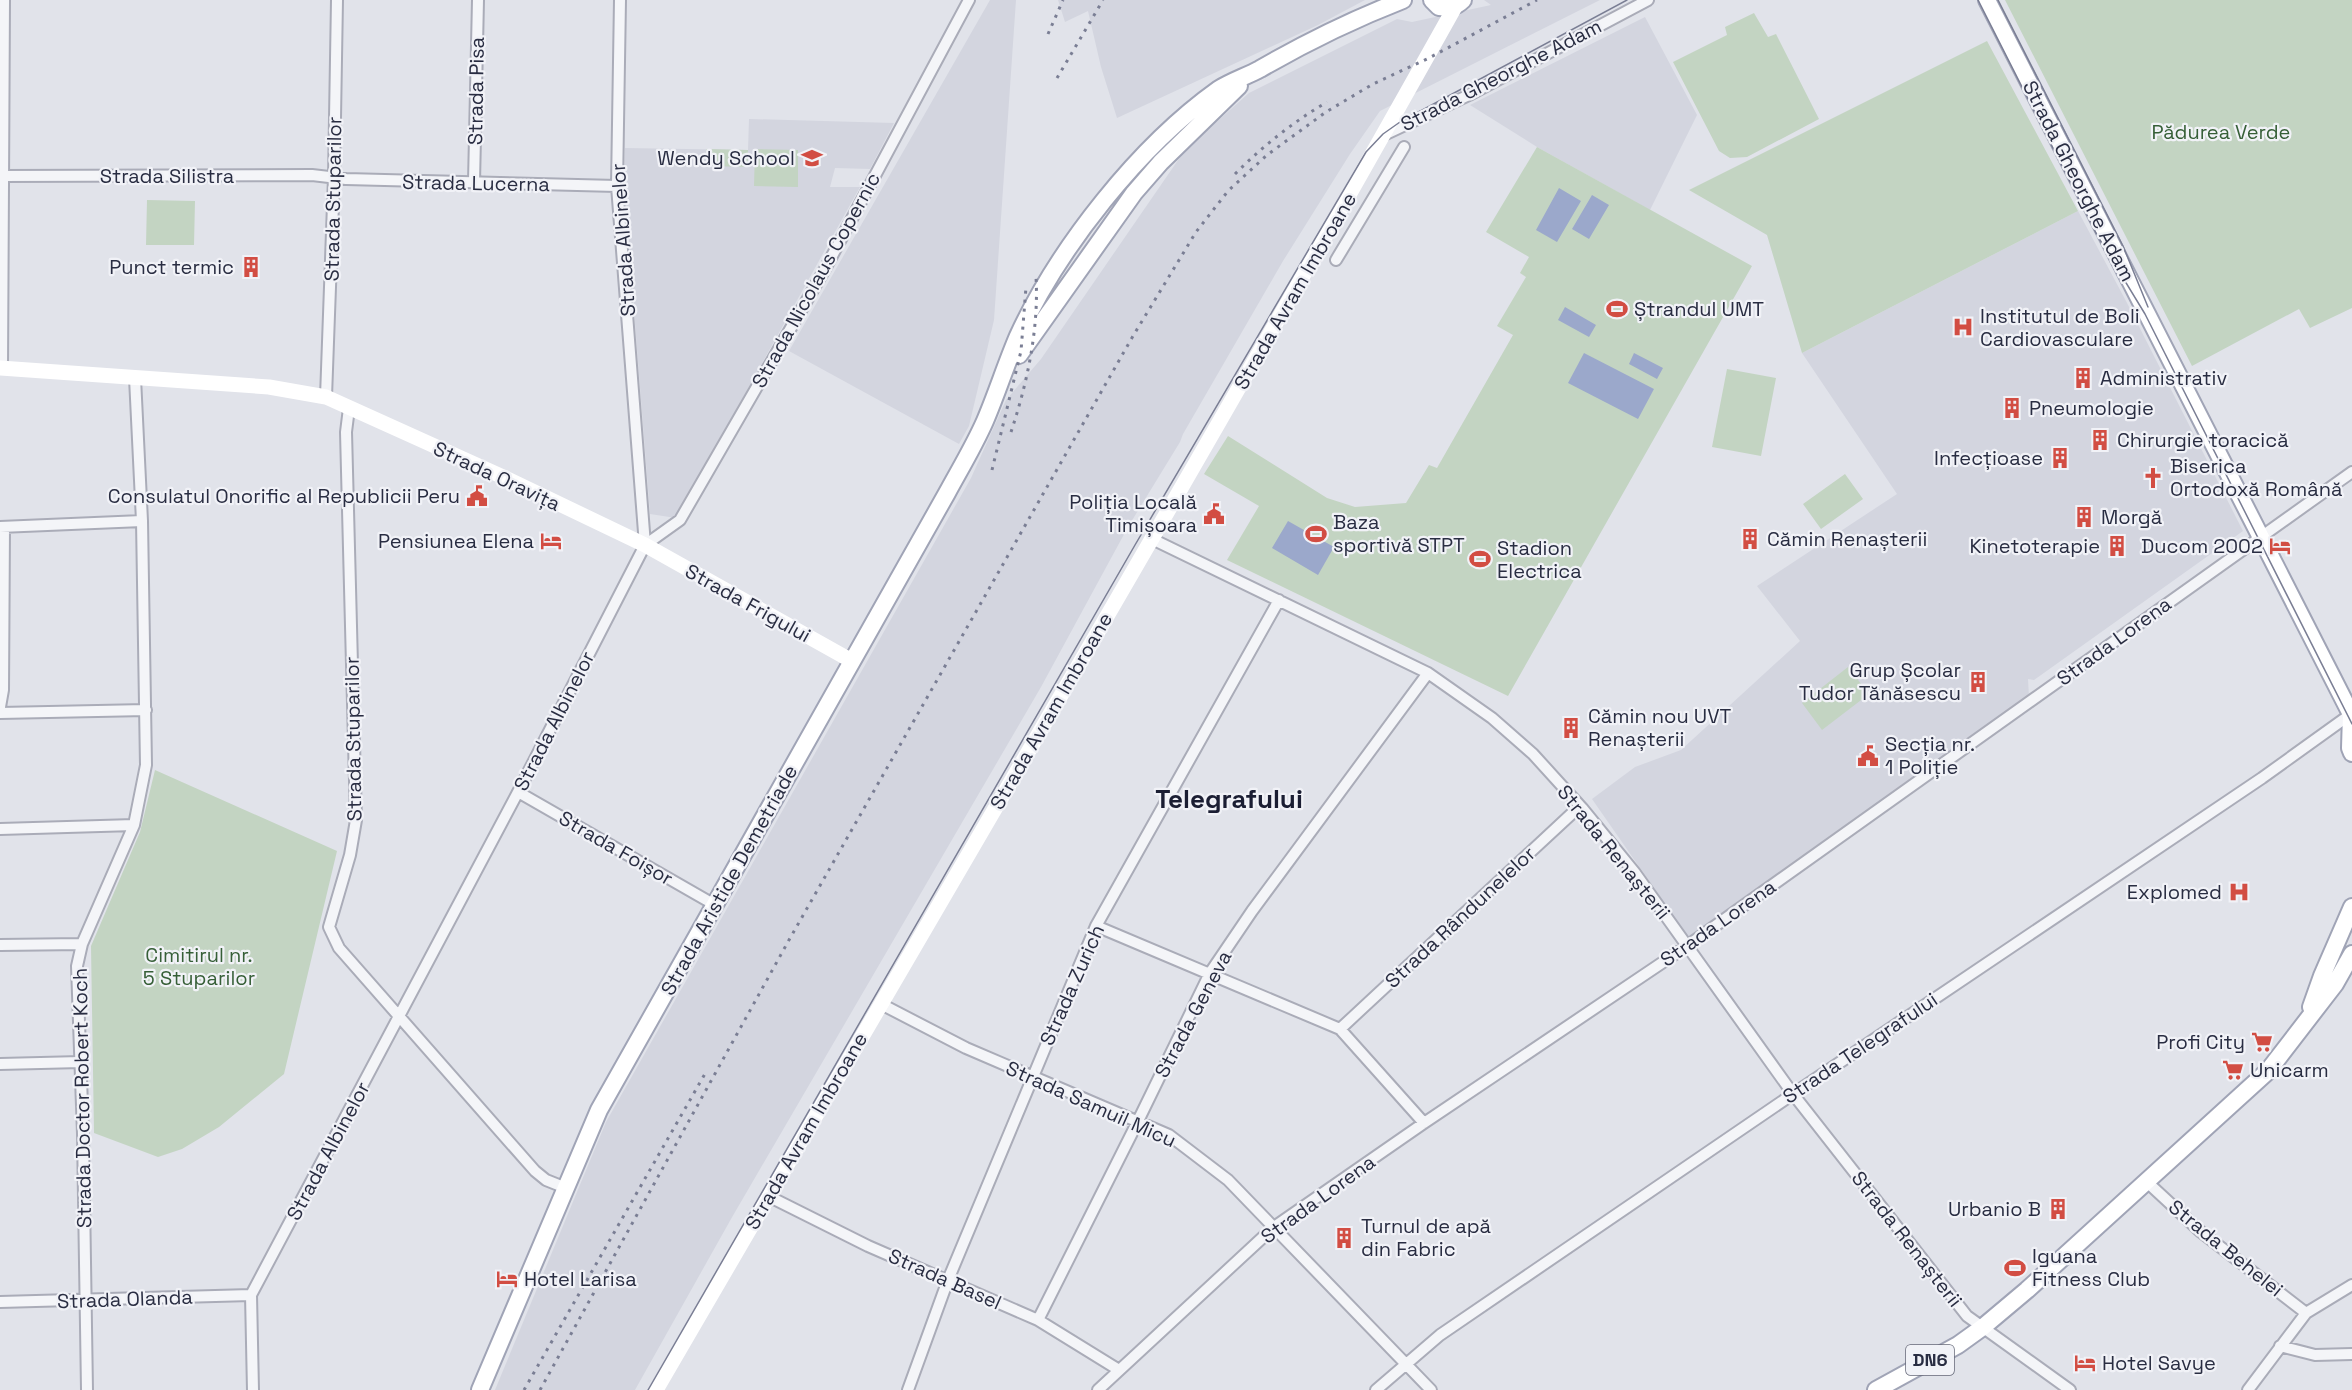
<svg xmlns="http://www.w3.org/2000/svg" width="2352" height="1390" font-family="'Space Grotesk',sans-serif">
  <rect width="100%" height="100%" fill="#e1e3ea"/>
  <path fill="#d3d5df" d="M 990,0 L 1016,0 L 994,320 L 969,426 L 959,444 L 789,351 Z
    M 1058,0 L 1365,0 L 1318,25 L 1117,118 L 1101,67 L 1088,11 L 1065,22 Z
    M 1484,0 L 1600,0 L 1380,111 L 1350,154 L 1283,261 L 1183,434 L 1180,442 L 1128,527 L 1041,687 L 731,1219 L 635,1390 L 495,1390 L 606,1122 L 971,478 L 1006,400 L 1041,359 L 1185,150 L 1249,93 L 1397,19 L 1412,22 L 1491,5 Z
    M 1645,17 L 1697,115 L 1650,210 L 1537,147 L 1470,105 Z
    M 749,119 L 894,123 L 870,169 L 835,168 L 830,187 L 860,187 L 676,518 L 650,514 L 624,185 L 625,148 L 748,150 Z
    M 2078,211 L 2126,301 L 2243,531 L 2034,680 L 2028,679 L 2029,697 L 1688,937 L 1592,799 L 1635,767 L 1681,750 L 1800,641 L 1757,586 L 1897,494 L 1802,353 Z"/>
  <path fill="#c3d4c2" d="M 2005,0 L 2352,0 L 2352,308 L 2310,328 L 2299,309 L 2192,366 Z
    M 1754,13 L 1768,37 L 1776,34 L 1819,119 L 1747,157 L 1730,158 L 1719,151 L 1673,62 L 1727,35 L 1725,27 Z
    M 1987,41 L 2078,211 L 1802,353 L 1767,235 L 1689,190 Z
    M 1537,147 L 1752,266 L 1508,696 L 1227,560 L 1259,506 L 1204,474 L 1228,436 L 1327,498 L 1355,507 L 1406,503 L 1429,465 L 1437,468 L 1513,335 L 1497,326 L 1526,277 L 1520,273 L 1529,257 L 1486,232 Z
    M 706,149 L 748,150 L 748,167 L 706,166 Z
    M 755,149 L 798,150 L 798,187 L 754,186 Z
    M 147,200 L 195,201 L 194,245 L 146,245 Z
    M 1727,369 L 1776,378 L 1761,456 L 1712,447 Z
    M 1845,474 L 1863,499 L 1821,529 L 1803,504 Z
    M 1848,667 L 1869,694 L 1822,730 L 1802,703 Z
    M 155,770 L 337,851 L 284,1074 L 219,1127 L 182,1149 L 158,1157 L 94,1133 L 91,946 L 140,832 Z"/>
  <path fill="#9ba8cb" d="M 1559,188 L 1581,201 L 1557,242 L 1536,230 Z
    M 1592,195 L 1609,205 L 1589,239 L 1572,229 Z
    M 1565,307 L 1596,325 L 1589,337 L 1558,320 Z
    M 1584,353 L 1654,389 L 1638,419 L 1568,383 Z
    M 1634,353 L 1663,368 L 1657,379 L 1629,364 Z
    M 1288,521 L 1334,547 L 1318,575 L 1272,548 Z"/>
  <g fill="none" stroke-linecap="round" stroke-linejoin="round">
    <defs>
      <path id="street" d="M 1386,134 L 1469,95 L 1648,0
        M 0,176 L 312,175 L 346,179 L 617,186
        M 474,182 L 478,0
        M 1336,260 L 1404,147
        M 2,368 L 4,0
        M 326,397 L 334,177 L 337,0
        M 349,408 L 346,432 L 356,820 L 350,855 L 329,927 L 339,948 L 535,1171 L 546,1180 L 566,1188
        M 0,527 L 142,521
        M 1152,539 L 1428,673 L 1492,718 L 1533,754 L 1582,808 L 1635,873 L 1793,1094 L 1967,1316 L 2070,1390
        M 645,545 L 680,520 L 825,269 L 969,0
        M 0,707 L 3,690 L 4,527
        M 0,713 L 146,710
        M 518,792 L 715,905
        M 0,829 L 134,825
        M 1096,926 L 1340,1029 L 1424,1123
        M 0,945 L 82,944
        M 881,1004 L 966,1048 L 1169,1135 L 1228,1180 L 1431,1390
        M 1340,1029 L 1580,806
        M 0,1064 L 81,1062
        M 2147,1182 L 2201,1232 L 2306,1313
        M 768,1196 L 868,1246 L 1038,1320 L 1119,1370
        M 0,1302 L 251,1295
        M 1038,1320 L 1138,1121 L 1210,973 L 1252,911 L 1428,673
        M 2280,1346 L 2315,1355 L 2352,1354
        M 87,1390 L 83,1134 L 77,966 L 82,944 L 134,825 L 146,765 L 142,521 L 135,378
        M 253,1390 L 251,1295 L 518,792 L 645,545 L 617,186 L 620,0
        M 908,1390 L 948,1280 L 1096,926 L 1279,600
        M 1098,1390 L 1274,1227 L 1424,1123 L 1687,946 L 2352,472
        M 1376,1390 L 1440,1335 L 1793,1094 L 2262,778 L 2351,714
        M 2248,1390 L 2306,1313 L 2352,1285"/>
      <path id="primary" d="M 1432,0 L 1439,7 C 1449,8 1456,7 1463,0
        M 1987,0 L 2352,716
        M 1019,355 L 1134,193 L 1161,162 L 1239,86
        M 2351,714 L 2350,748 L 2352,753
        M 2311,1007 L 2322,976 L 2352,907
        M 480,1390 L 599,1110 L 947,493 C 960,469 974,446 985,421 C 997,393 1006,364 1018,336 C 1059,247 1139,146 1219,89 C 1232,81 1247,76 1260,69 C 1305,43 1354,19 1403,0
        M 1876,1390 L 1958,1345 L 1983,1327 L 2027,1290 L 2268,1071 L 2335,984 L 2352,954"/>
    </defs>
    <use href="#street" stroke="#aaacb8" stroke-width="14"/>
    <use href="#primary" stroke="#a0a4b6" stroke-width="20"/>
    <use href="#street" stroke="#f4f5f8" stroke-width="10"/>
    <path stroke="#fff" stroke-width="15" d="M 0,368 L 269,387 L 326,397 L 501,476 L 645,545 L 852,661
      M 656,1390 C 924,929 1196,470 1456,5"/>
    <use href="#primary" stroke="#fff" stroke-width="16"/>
    <path stroke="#7a7e94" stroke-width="1.5" d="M 1978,0 L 2097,235 L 2145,314 L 2352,724
      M 1998,0 L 2123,246 L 2148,307
      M 648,1390 L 1135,545 L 1366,152 L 1383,134 L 1400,122 L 1627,0"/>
    <path stroke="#7a7e94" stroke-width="3" stroke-dasharray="3 6" stroke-linecap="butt" d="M 1048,34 L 1063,0
      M 1057,78 L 1103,0
      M 1235,174 C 1263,146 1293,122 1327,102
      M 1011,432 C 1027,384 1039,329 1036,277
      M 992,470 L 1021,351 L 1026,287
      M 524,1390 L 706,1072
      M 540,1390 L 789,940 L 1133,336 L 1196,232 L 1228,191 L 1267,155 L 1326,112 L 1373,84 L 1429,58 L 1537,0"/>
  </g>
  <defs>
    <symbol id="school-bare" viewBox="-9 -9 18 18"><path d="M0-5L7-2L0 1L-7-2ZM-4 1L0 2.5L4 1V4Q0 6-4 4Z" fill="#d24d43" stroke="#f1f2f7" stroke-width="2.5" paint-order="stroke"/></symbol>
    <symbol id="building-bare" viewBox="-9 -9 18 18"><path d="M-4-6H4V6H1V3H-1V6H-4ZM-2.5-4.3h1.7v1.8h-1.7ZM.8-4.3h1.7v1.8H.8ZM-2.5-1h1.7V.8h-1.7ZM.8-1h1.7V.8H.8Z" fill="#d24d43" stroke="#f1f2f7" stroke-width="2.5" paint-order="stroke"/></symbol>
    <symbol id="stadium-bare" viewBox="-9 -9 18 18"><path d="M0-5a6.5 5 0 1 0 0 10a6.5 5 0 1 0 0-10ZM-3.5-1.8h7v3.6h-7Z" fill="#d24d43" stroke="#f1f2f7" stroke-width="2.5" paint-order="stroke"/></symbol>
    <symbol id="hospital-bare" viewBox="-9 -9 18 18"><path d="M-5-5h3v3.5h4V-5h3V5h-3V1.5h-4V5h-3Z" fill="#d24d43" stroke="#f1f2f7" stroke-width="2.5" paint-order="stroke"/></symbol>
    <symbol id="church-bare" viewBox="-9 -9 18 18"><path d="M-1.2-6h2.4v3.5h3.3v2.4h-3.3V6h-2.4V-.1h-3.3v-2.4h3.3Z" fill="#d24d43" stroke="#f1f2f7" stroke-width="2.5" paint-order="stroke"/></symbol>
    <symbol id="civic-bare" viewBox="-9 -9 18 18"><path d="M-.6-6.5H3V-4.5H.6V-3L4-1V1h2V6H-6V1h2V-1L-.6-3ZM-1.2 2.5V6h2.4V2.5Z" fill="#d24d43" stroke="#f1f2f7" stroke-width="2.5" paint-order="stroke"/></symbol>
    <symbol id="hotel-bare" viewBox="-9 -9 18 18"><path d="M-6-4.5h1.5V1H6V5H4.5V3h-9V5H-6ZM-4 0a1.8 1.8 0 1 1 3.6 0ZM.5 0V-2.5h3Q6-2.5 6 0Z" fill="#d24d43" stroke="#f1f2f7" stroke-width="2.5" paint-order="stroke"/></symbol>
    <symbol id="supermarket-bare" viewBox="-9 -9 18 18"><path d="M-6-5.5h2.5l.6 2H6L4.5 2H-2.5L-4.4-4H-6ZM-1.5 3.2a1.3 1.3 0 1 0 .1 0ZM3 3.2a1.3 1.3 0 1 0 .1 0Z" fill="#d24d43" stroke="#f1f2f7" stroke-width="2.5" paint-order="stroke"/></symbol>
  </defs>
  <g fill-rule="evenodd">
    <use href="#school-bare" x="797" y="143" width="30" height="30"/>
    <use href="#building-bare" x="236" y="252" width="30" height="30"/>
    <use href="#stadium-bare" x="1602" y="294" width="30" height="30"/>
    <use href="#hospital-bare" x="1948" y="312" width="30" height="30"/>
    <use href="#building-bare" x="2068" y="363" width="30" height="30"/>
    <use href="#building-bare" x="1997" y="393" width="30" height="30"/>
    <use href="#building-bare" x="2085" y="425" width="30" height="30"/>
    <use href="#building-bare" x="2045" y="443" width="30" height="30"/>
    <use href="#church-bare" x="2138" y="463" width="30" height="30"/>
    <use href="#civic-bare" x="462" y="481" width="30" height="30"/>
    <use href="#civic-bare" x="1199" y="499" width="30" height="30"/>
    <use href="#building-bare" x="2069" y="502" width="30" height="30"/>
    <use href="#stadium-bare" x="1301" y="519" width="30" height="30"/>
    <use href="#building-bare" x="1735" y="524" width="30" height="30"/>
    <use href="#hotel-bare" x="536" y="526" width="30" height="30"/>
    <use href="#building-bare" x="2102" y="531" width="30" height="30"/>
    <use href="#hotel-bare" x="2265" y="531" width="30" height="30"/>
    <use href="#stadium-bare" x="1465" y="544" width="30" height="30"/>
    <use href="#building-bare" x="1963" y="667" width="30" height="30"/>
    <use href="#building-bare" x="1556" y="713" width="30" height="30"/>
    <use href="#civic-bare" x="1853" y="741" width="30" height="30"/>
    <use href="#hospital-bare" x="2224" y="877" width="30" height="30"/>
    <use href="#supermarket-bare" x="2247" y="1027" width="30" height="30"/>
    <use href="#supermarket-bare" x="2218" y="1055" width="30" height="30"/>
    <use href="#building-bare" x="2043" y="1194" width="30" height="30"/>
    <use href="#building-bare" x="1329" y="1223" width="30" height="30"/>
    <use href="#stadium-bare" x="2000" y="1253" width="30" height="30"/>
    <use href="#hotel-bare" x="492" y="1264" width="30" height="30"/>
    <use href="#hotel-bare" x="2070" y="1348" width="30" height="30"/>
  </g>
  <g text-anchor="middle" stroke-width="4.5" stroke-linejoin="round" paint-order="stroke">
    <rect fill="#f1f2f7" stroke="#656878" stroke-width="1.5" x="1906" y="1345" width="48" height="30" rx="4.5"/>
    <g font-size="18" font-weight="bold" fill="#292d42">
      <text x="1930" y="1366">DN6</text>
    </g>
    <g font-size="20" fill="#292d42" stroke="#f1f2f7">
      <text transform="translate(1501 75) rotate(-27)" y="7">Strada Gheorghe Adam</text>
      <text transform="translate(476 91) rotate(-89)" y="7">Strada Pisa</text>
      <text x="167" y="183">Strada Silistra</text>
      <text transform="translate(2079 181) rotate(63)" y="7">Strada Gheorghe Adam</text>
      <text transform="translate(476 183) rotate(1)" y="7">Strada Lucerna</text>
      <text transform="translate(333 199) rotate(-89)" y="7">Strada Stuparilor</text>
      <text transform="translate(623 240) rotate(-94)" y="7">Strada Albinelor</text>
      <text transform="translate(816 280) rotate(-61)" y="7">Strada Nicolaus Copernic</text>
      <text transform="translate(1295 291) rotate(-60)" y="7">Strada Avram Imbroane</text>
      <text transform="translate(497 476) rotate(25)" y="7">Strada Oravița</text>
      <text transform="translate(748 603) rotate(29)" y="7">Strada Frigului</text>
      <text transform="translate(2114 641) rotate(-36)" y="7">Strada Lorena</text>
      <text transform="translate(1051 711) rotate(-60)" y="7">Strada Avram Imbroane</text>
      <text transform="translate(554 721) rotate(-63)" y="7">Strada Albinelor</text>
      <text transform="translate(353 739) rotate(-91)" y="7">Strada Stuparilor</text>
      <text transform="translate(616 848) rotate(30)" y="7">Strada Foișor</text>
      <text transform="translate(1614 852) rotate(51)" y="7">Strada Renașterii</text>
      <text transform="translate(729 880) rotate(-61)" y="7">Strada Aristide Demetriade</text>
      <text transform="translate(1460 917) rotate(-43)" y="7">Strada Rândunelelor</text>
      <text transform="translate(1718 923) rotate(-35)" y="7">Strada Lorena</text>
      <text transform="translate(1072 985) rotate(-66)" y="7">Strada Zurich</text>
      <text transform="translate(1193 1014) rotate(-62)" y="7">Strada Geneva</text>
      <text transform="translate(1860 1048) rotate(-34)" y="7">Strada Telegrafului</text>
      <text transform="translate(82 1098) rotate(-91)" y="7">Strada Doctor Robert Koch</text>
      <text transform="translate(1091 1104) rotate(24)" y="7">Strada Samuil Micu</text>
      <text transform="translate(806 1131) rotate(-60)" y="7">Strada Avram Imbroane</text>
      <text transform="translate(328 1151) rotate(-62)" y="7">Strada Albinelor</text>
      <text transform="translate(1318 1199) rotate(-36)" y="7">Strada Lorena</text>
      <text transform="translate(1907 1239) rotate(52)" y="7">Strada Renașterii</text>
      <text transform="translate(2226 1248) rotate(39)" y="7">Strada Behelei</text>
      <text transform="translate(945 1279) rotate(24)" y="7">Strada Basel</text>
      <text transform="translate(125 1299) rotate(-2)" y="7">Strada Olanda</text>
    </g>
    <g font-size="20" fill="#365f37" stroke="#f1f2f7">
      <text x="2221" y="139">Pădurea Verde</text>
      <text x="199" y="962">Cimitirul nr.<tspan x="199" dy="23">5 Stuparilor</tspan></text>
    </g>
    <g font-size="20" fill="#292d42" stroke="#f1f2f7" text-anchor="start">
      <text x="795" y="165" text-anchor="end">Wendy School</text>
      <text x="234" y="274" text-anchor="end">Punct termic</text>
      <text x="1634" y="316">Ștrandul UMT</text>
      <text x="1980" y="323">Institutul de Boli<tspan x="1980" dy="23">Cardiovasculare</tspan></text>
      <text x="2100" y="385">Administrativ</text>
      <text x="2029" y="415">Pneumologie</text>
      <text x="2117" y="447">Chirurgie toracică</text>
      <text x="2043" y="465" text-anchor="end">Infecțioase</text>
      <text x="2170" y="473">Biserica<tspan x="2170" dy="23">Ortodoxă Română</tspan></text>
      <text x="460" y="503" text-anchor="end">Consulatul Onorific al Republicii Peru</text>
      <text x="1197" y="509" text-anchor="end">Poliția Locală<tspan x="1197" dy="23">Timișoara</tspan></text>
      <text x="2101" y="524">Morgă</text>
      <text x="1333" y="529">Baza<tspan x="1333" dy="23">sportivă STPT</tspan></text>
      <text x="1767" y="546">Cămin Renașterii</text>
      <text x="534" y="548" text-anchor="end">Pensiunea Elena</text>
      <text x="2100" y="553" text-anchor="end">Kinetoterapie</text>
      <text x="2263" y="553" text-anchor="end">Ducom 2002</text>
      <text x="1497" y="555">Stadion<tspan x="1497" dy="23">Electrica</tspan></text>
      <text x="1961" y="677" text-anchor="end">Grup Școlar<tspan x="1961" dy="23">Tudor Tănăsescu</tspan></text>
      <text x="1588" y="723">Cămin nou UVT<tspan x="1588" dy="23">Renașterii</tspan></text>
      <text x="1885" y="751">Secția nr.<tspan x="1885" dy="23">1 Poliție</tspan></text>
      <text x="2222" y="899" text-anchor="end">Explomed</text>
      <text x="2245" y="1049" text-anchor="end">Profi City</text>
      <text x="2250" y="1077">Unicarm</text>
      <text x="2041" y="1216" text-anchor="end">Urbanio B</text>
      <text x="1361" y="1233">Turnul de apă<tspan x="1361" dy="23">din Fabric</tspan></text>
      <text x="2032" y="1263">Iguana<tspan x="2032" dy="23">Fitness Club</tspan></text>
      <text x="524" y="1286">Hotel Larisa</text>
      <text x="2102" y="1370">Hotel Savye</text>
    </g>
    <g font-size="26" font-weight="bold" fill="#1b1e33" stroke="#f1f2f7">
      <text x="1229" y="808">Telegrafului</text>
    </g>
  </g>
</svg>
